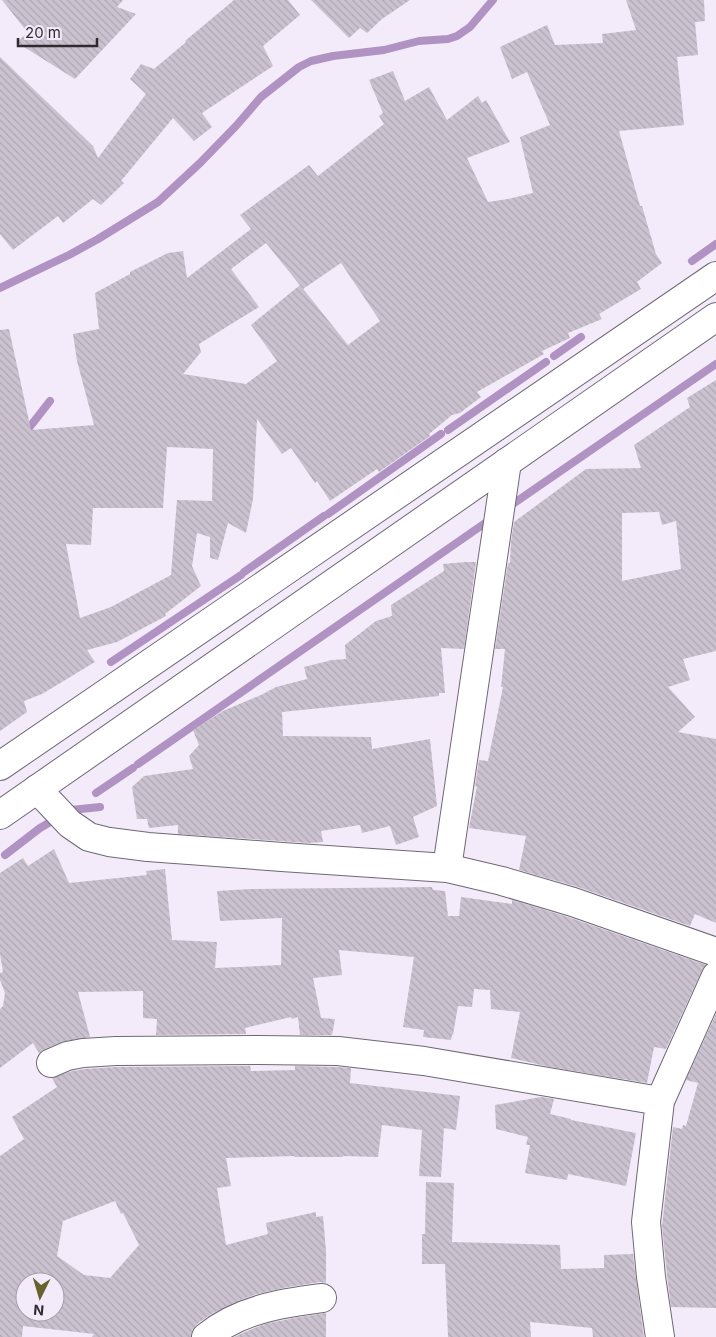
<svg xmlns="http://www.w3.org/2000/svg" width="716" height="1337" font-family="Inter,sans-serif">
  <defs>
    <pattern id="building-back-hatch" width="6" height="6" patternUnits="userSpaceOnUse" patternTransform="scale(1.25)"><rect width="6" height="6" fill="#cbc2d0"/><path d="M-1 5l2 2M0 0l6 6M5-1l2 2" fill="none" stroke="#afa7b3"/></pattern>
  </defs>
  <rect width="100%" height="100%" fill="#f4ebfa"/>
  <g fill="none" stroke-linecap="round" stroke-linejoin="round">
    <path stroke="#b093c3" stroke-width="8" d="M 692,261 L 716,244
      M 0,288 L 69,255 L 98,239 L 158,202 L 200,163 L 236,126 L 261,97 L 299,67 L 311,61 L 333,56 L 384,50 L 419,41 L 448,39 L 457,36 L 470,27 L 493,0
      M 554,356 L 581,337
      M 448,430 L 546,362
      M 25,433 L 50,401
      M 507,508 L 716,364
      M 328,514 L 441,434
      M 244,572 L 324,516
      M 111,662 L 241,575
      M 138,764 L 491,519
      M 96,793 L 133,768
      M 5,855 L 40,828 L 71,810 L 100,807"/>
  </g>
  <path fill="url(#building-back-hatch)" fill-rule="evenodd" d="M 2,0 L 123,0 L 117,7 L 136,14 L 75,79 L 16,42 L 28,33 Z
    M 234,0 L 288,0 L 300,15 L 263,46 L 273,66 L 202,113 L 212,127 L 194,141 L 173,118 L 121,181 L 124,183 L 101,205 L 93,199 L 63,223 L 58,216 L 13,250 L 0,234 L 0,57 L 93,146 L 98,158 L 146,94 L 130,79 L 141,64 L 154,69 L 186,42 L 185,41 Z
    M 311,0 L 410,0 L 382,19 L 367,33 L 360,28 L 349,38 Z
    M 626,0 L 704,0 L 705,21 L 695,22 L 698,55 L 677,57 L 684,125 L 619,131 L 640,206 L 642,206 L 656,254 L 662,263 L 637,282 L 641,289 L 599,314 L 602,319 L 568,333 L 570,338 L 542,351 L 544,354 L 477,392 L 481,397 L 460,413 L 452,415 L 429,434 L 430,436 L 379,472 L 377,469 L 330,501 L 317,481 L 315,483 L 291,448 L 282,454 L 257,419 L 253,499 L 246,533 L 228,523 L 218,560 L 210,558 L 210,537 L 197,533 L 192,566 L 201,586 L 165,614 L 166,616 L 117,642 L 87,650 L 95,662 L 42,694 L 24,701 L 27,712 L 0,731 L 0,330 L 9,329 L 31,430 L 94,425 L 77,361 L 73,334 L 99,329 L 95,293 L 130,274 L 130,272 L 168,253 L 183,251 L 187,278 L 251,229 L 240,215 L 309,165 L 318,176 L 384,124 L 379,116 L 383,113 L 369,80 L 393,71 L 405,101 L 429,87 L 447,120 L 478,96 L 482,103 L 486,100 L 510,142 L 467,158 L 488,202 L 508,199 L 533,193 L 520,137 L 550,125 L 527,72 L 512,79 L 500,47 L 547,25 L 555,45 L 603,43 L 602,34 L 636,30 ZM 266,243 L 303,289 L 341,263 L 380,321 L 348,345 L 300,285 L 251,325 L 277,361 L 246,384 L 183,374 L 201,352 L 199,344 L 259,307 L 231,269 ZM 167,447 L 213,449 L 212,501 L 177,500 L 171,575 L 111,607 L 80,618 L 66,544 L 91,545 L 93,508 L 163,508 Z
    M 716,380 L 716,651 L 683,659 L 690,680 L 668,687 L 695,717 L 678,732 L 716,739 L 716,923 L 695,914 L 690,926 L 578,887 L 519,870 L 526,836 L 469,828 L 477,786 L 475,787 L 479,760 L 488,761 L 503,687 L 501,687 L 505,649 L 495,649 L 508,563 L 510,563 L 511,542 L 514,522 L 586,469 L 641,468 L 634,445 L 690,407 L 687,398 ZM 659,512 L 662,525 L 676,521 L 681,569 L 622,581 L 622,513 Z
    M 466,562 L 476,562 L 464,649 L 441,648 L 445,693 L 439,693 L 439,696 L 282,712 L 283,736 L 371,737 L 372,749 L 430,739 L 437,806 L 413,817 L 419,837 L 396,845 L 390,826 L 362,833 L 360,825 L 321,831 L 323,842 L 309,843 L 178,834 L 178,825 L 149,828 L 147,819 L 137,819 L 132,787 L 144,776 L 193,769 L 189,756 L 199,745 L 193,730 L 223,711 L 261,695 L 276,687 L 307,679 L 304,667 L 332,660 L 346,659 L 345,645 L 376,621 L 392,616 L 391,605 L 444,571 L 443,564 Z
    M 54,849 L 69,883 L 147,875 L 146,871 L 165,869 L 172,940 L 217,942 L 215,968 L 281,965 L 282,918 L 220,921 L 217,891 L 251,889 L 432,887 L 433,890 L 445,891 L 448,916 L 459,916 L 461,897 L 512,904 L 512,900 L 568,917 L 706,965 L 702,970 L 666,1049 L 654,1047 L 647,1083 L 550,1067 L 511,1058 L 520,1012 L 491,1009 L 490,990 L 474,989 L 472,1007 L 458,1006 L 453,1035 L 452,1035 L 451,1040 L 423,1037 L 424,1030 L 403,1027 L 414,957 L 339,950 L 342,975 L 313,978 L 321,1018 L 335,1019 L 332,1035 L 300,1035 L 298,1017 L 292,1019 L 291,1017 L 245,1028 L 246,1034 L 156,1035 L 157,1019 L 143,1018 L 143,991 L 78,992 L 90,1037 L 61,1042 L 45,1049 L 39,1053 L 33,1043 L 0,1068 L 0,1009 L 3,1006 L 5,993 L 0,980 L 0,973 L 3,972 L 0,954 L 0,873 L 23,858 L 28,866 Z
    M 716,1014 L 716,1308 L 671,1307 L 667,1275 L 662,1226 L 673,1127 L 682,1129 L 683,1125 L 686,1126 L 698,1083 L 686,1080 Z
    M 250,1066 L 251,1071 L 295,1070 L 295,1066 L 337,1067 L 351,1068 L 350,1083 L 460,1096 L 456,1130 L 444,1128 L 441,1177 L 419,1176 L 422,1130 L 382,1125 L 378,1157 L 343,1156 L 343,1157 L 295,1157 L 294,1156 L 226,1158 L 231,1186 L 217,1188 L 226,1245 L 268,1234 L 266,1223 L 316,1212 L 316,1217 L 323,1216 L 326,1251 L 326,1283 L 320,1282 L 288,1287 L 257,1294 L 240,1300 L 211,1314 L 197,1324 L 192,1330 L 191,1337 L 92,1337 L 94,1334 L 23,1326 L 22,1337 L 0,1337 L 0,1156 L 24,1139 L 12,1117 L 57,1087 L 52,1078 L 72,1071 L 85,1069 L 117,1067 ZM 115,1201 L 121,1214 L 123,1213 L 139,1245 L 110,1278 L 84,1275 L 57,1256 L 63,1221 ZM 25,1282 L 55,1282 L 55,1312 L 25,1312 Z
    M 541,1097 L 554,1099 L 550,1114 L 571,1119 L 571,1120 L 636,1133 L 626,1186 L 568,1174 L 567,1180 L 525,1173 L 530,1145 L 526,1145 L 528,1137 L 496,1129 L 495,1105 Z
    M 426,1182 L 454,1183 L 452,1242 L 560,1245 L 561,1269 L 604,1268 L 604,1255 L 633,1254 L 636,1279 L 644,1337 L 593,1337 L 592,1328 L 530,1322 L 531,1337 L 448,1337 L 445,1264 L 422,1264 L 422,1234 L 425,1234 Z
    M 326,1313 L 326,1337 L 234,1337 L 252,1329 L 265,1324 L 294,1318 Z"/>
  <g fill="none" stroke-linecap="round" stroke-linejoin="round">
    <defs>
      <path id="minor" d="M 37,789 L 70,824 L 89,837 L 109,842 L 148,847 L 282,857 L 447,868 L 502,881 L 573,902 L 716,952
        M 447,868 L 507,462
        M 51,1063 L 67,1056 L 83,1053 L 116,1051 L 259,1050 L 338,1051 L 424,1061 L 660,1101
        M 206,1337 C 239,1310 281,1303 322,1298
        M 660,1337 L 651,1277 L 646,1222 L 660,1101 L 716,976"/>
      <path id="major" d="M 0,766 L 716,276
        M 0,815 L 716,317"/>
    </defs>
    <use href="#minor" stroke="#706875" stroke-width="30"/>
    <use href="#major" stroke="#706875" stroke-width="30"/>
    <use href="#minor" stroke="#fff" stroke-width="28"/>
    <use href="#major" stroke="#fff" stroke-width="28"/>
  </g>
  <g transform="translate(40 1297) rotate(185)"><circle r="24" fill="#f4ebfa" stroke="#a59faa"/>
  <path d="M0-4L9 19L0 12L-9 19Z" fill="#68622e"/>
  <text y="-8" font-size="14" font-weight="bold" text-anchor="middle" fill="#2f2c31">N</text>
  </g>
  <path d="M18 38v8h79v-8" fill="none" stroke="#2f2c31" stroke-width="2.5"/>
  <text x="25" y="38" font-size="15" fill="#2f2c31" stroke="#f4ebfa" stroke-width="4" paint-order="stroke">20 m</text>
</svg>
